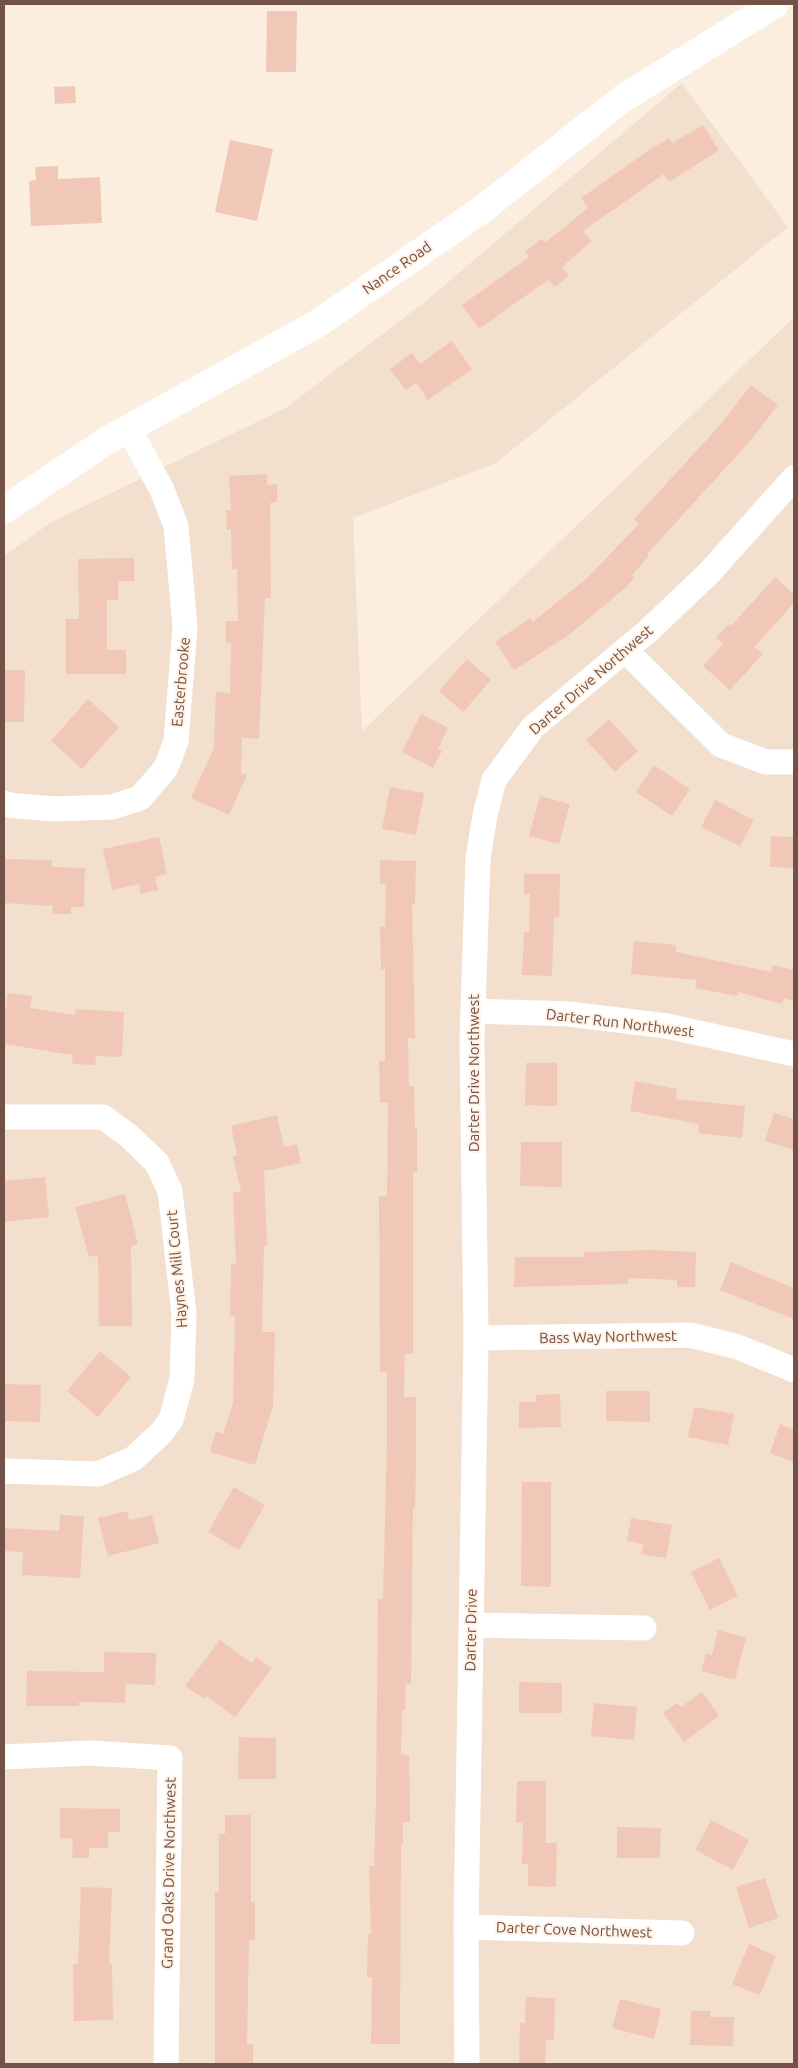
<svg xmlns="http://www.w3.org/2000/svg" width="798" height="2068" font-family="Ubuntu,sans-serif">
  <rect width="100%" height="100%" fill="#fceedf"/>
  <path fill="#f3dfcd" d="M 682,83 L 788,227 L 496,463 L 353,518 L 362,731 L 794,317 L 794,2064 L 4,2064 L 4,556 L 50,523 L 287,407 L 427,300 Z"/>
  <path fill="#f1c8b7" d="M 267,11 L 297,11 L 296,72 L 266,72 Z
    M 75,86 L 76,103 L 55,104 L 54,87 Z
    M 703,125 L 719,150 L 669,182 L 664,174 L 583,231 L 592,241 L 562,267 L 569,276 L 555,287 L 548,280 L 479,329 L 462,305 L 529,257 L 525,252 L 541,239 L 545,243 L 588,208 L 581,198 L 649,150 L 669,138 L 672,143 Z
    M 230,140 L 273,149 L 257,221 L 215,212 Z
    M 58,166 L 58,179 L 100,177 L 102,223 L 31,226 L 29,181 L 36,180 L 35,167 Z
    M 452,341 L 472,369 L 428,400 L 416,383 L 406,390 L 390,369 L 412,353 L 420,364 Z
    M 751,385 L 778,405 L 752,439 L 647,554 L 649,556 L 632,575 L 635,577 L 624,589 L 569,635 L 514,670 L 495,642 L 530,618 L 533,622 L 588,577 L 639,524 L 634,519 L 721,424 Z
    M 267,474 L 267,485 L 277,484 L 277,502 L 270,503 L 271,598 L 265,598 L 259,739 L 242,738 L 241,773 L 247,775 L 229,815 L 191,798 L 214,748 L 216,692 L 230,693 L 231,643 L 226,643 L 226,621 L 238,621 L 237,569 L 232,569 L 231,529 L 227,530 L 226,510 L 231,510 L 229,476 Z
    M 134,558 L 134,581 L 118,581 L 118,600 L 107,600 L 107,650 L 126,650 L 126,674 L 66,674 L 66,619 L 79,619 L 78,559 Z
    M 775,577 L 794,595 L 794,603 L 754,647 L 763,654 L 730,690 L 703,666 L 723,644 L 716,638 L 729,624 L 731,626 Z
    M 467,659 L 491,680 L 463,712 L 439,691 Z
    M 4,670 L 25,670 L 24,722 L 4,722 Z
    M 88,699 L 119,727 L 82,769 L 51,741 Z
    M 421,714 L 448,728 L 438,749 L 442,751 L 433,768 L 402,752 Z
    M 609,719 L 638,751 L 615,772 L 586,740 Z
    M 654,765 L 690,789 L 672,816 L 636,792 Z
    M 390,787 L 424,793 L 416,835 L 382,829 Z
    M 540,796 L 570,804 L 559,844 L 529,836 Z
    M 715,800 L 754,820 L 740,846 L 701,827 Z
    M 771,836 L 794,837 L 794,868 L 770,867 Z
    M 159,837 L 167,874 L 155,877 L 158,890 L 141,894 L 139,884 L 112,890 L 103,849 Z
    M 4,859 L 52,860 L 52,867 L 85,868 L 84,907 L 71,907 L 71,914 L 52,914 L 53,906 L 4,903 Z
    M 380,860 L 416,861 L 415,904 L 412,904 L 415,1038 L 408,1038 L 409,1086 L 414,1086 L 415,1129 L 417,1129 L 417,1172 L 413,1172 L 413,1354 L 405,1354 L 404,1397 L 416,1397 L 416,1464 L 415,1508 L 413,1508 L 411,1684 L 406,1684 L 405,1710 L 402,1709 L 401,1754 L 409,1755 L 410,1800 L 410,1822 L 403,1822 L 403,1843 L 401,1843 L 400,2044 L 371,2044 L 372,1977 L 367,1977 L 368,1934 L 371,1934 L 369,1866 L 374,1866 L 376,1799 L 378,1599 L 383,1599 L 387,1440 L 387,1372 L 380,1372 L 379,1196 L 387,1196 L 388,1103 L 380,1103 L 379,1061 L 385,1061 L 385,969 L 381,970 L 380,927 L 385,927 L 386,884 L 380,884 Z
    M 524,874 L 560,874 L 559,917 L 554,917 L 552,976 L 522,975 L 524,932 L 529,932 L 530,894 L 524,894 Z
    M 634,941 L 676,945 L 676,952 L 771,972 L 773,965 L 794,970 L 794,1001 L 784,998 L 782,1004 L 738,992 L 737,996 L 695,988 L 697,980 L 631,974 Z
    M 8,993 L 32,996 L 30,1008 L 75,1015 L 75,1009 L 124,1012 L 122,1057 L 96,1056 L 95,1065 L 72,1064 L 73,1055 L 4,1044 L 4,1020 Z
    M 526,1063 L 557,1063 L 557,1106 L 525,1105 Z
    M 635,1081 L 677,1089 L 676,1099 L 745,1106 L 742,1138 L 698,1133 L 699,1124 L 630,1111 Z
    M 774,1113 L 794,1119 L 794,1150 L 765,1141 Z
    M 277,1115 L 284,1147 L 297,1144 L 301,1163 L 264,1171 L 267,1246 L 264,1246 L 262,1332 L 275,1332 L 273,1406 L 255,1465 L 210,1452 L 216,1431 L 223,1434 L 233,1403 L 235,1316 L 230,1316 L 231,1263 L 236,1264 L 233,1192 L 241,1192 L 233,1156 L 237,1155 L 231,1126 Z
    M 521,1142 L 562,1142 L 562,1187 L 520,1186 Z
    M 45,1177 L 49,1217 L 4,1222 L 4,1181 Z
    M 125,1194 L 138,1244 L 131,1246 L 132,1326 L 99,1326 L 98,1255 L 89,1257 L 75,1207 Z
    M 652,1250 L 696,1252 L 695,1287 L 677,1287 L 677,1280 L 628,1278 L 628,1284 L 514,1287 L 515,1257 L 584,1257 L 584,1252 Z
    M 731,1262 L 794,1288 L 794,1319 L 720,1290 Z
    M 100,1351 L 131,1377 L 98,1417 L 67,1391 Z
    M 4,1384 L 41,1385 L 40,1422 L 4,1421 Z
    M 606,1391 L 650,1391 L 650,1422 L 606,1421 Z
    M 560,1394 L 561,1427 L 519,1428 L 519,1402 L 536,1402 L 536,1395 Z
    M 694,1407 L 734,1414 L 728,1445 L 688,1437 Z
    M 780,1424 L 794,1430 L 794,1462 L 770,1453 Z
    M 522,1482 L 551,1482 L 551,1587 L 521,1586 Z
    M 234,1487 L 265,1505 L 239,1550 L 208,1532 Z
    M 127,1511 L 129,1520 L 152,1515 L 159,1543 L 108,1556 L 98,1518 Z
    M 60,1515 L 84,1516 L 80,1578 L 22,1575 L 23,1552 L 4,1551 L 4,1528 L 59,1531 Z
    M 631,1518 L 672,1525 L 666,1558 L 641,1554 L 643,1544 L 627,1541 Z
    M 719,1558 L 738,1596 L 710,1610 L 691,1572 Z
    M 718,1630 L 746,1638 L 735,1680 L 701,1671 L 706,1653 L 712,1655 Z
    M 220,1640 L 252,1663 L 256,1657 L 272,1668 L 235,1717 L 206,1696 L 204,1699 L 185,1686 Z
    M 104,1652 L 156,1653 L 155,1685 L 126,1684 L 125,1703 L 79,1702 L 79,1706 L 26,1706 L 27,1671 L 104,1672 Z
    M 519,1682 L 562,1683 L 562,1713 L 519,1713 Z
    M 702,1692 L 719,1716 L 684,1742 L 663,1713 L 677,1703 L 681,1707 Z
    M 594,1703 L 637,1707 L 634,1740 L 591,1736 Z
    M 239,1737 L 276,1738 L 276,1779 L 238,1779 Z
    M 517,1781 L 546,1781 L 546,1843 L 557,1843 L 556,1887 L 528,1886 L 528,1864 L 522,1864 L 523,1823 L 516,1823 Z
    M 60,1808 L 120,1809 L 120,1832 L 108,1832 L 108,1848 L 89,1848 L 89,1858 L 72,1858 L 73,1839 L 60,1838 Z
    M 225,1815 L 251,1815 L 251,1902 L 255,1902 L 255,1940 L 249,1940 L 247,2044 L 253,2044 L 253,2064 L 215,2064 L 215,1892 L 219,1892 L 219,1834 L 225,1834 Z
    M 711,1820 L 749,1840 L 733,1870 L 695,1850 Z
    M 617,1827 L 661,1828 L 660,1858 L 617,1858 Z
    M 765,1878 L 778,1918 L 749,1928 L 736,1887 Z
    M 81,1887 L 112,1888 L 109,1964 L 112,1964 L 113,2020 L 74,2021 L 73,1964 L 78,1964 Z
    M 749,1944 L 776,1956 L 760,1995 L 732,1984 Z
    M 526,1997 L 555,1998 L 554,2040 L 546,2040 L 545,2064 L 519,2064 L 520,2023 L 525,2023 Z
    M 620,1999 L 661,2009 L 654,2039 L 612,2028 Z
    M 691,2011 L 710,2011 L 710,2017 L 734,2017 L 733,2046 L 690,2045 Z"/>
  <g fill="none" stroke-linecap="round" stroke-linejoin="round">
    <path stroke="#fff" stroke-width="25" d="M 625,650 L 721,745 L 766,762 L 794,762
      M 4,803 L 8,805 L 54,809 L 112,807 L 140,798 L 166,768 L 176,741 L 185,627 L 176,526 L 162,490 L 129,429
      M 473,1011 L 569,1014 L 667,1026 L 794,1054
      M 4,1117 L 103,1117 L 129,1136 L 157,1163 L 170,1191 L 184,1314 L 182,1379 L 171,1420 L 161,1433 L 133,1459 L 98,1474 L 4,1471
      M 476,1338 L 690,1335 L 738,1347 L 794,1370
      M 471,1625 L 644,1628
      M 4,1757 L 90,1753 L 170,1758 L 166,2064
      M 466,1927 L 682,1933
      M 467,2064 L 466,1927 L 476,1338 L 472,1039 L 478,859 L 485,815 L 494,780 L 533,727 L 648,631 L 709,573 L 794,478"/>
    <path stroke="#fff" stroke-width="28" d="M 4,510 L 106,441 L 320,322 L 484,208 L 622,99 L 775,4"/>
  </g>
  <g text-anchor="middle" stroke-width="4" stroke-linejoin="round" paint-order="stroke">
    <g font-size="15" fill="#725247" stroke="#fff2e5">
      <text transform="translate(397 268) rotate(-35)" y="5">Nance Road</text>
      <text transform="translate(591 680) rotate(-41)" y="5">Darter Drive Northwest</text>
      <text transform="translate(181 682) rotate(-85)" y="5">Easterbrooke</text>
      <text transform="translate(620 1023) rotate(7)" y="5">Darter Run Northwest</text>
      <text transform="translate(474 1073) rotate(-90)" y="5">Darter Drive Northwest</text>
      <text transform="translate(177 1269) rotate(-95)" y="5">Haynes Mill Court</text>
      <text transform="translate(608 1337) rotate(-1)" y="5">Bass Way Northwest</text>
      <text transform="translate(471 1630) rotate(-89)" y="5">Darter Drive</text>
      <text transform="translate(169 1873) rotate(-89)" y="5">Grand Oaks Drive Northwest</text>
      <text transform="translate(574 1930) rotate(2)" y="5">Darter Cove Northwest</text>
    </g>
  </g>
  <rect width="798" height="2068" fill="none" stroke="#725247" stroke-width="10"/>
</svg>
